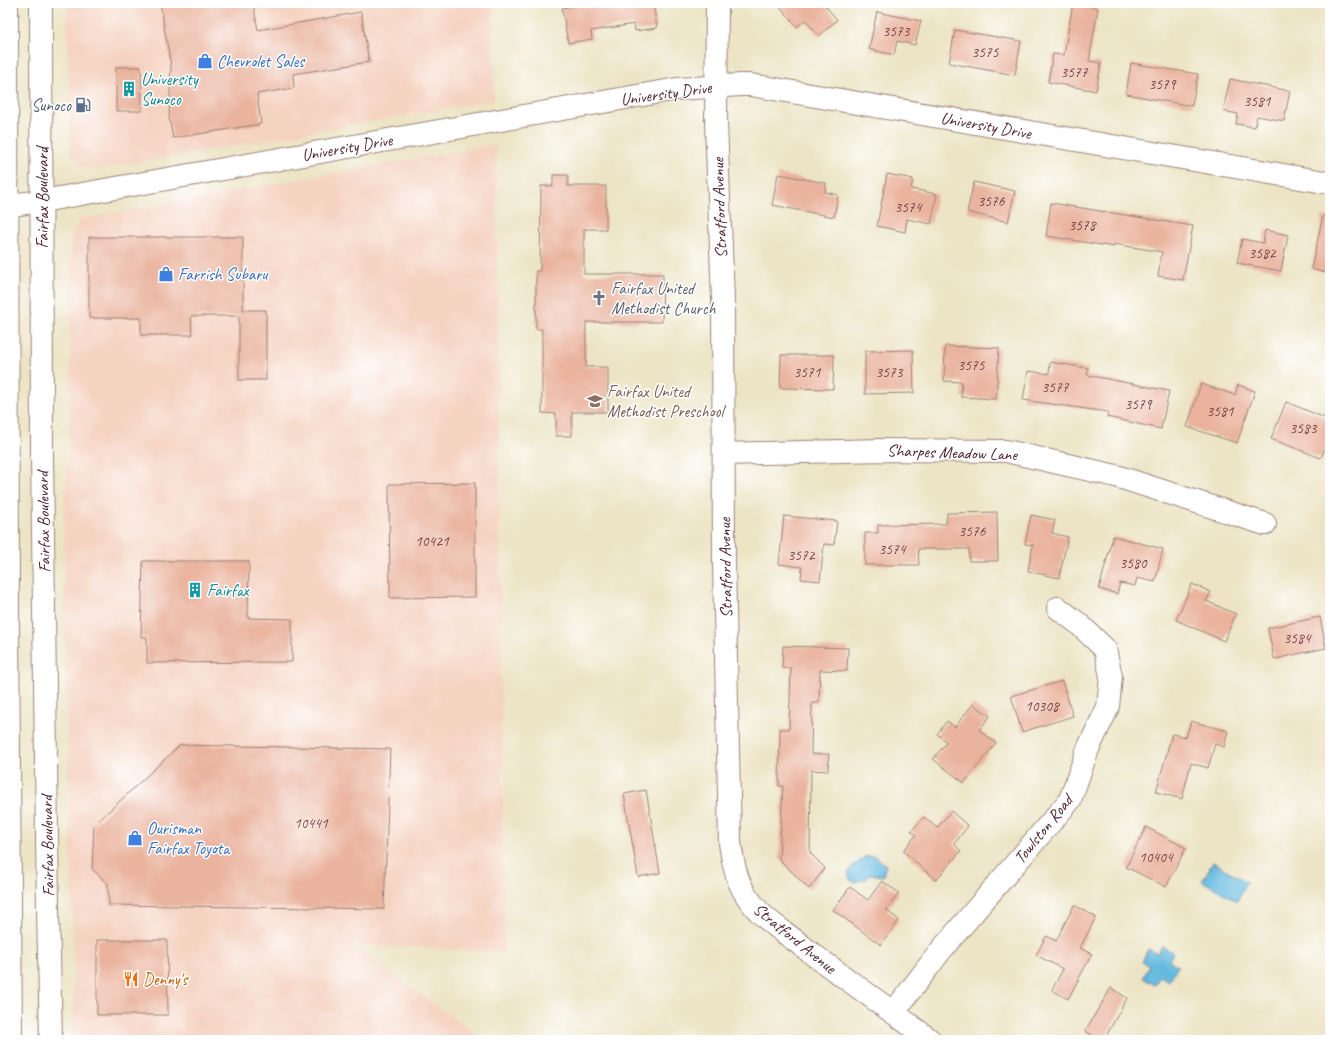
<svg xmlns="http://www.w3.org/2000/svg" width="1333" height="1043" font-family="Caveat,sans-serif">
  <rect width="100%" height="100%" fill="#fff"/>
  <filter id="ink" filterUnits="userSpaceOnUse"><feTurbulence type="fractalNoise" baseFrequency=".025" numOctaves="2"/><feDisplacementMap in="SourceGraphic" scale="8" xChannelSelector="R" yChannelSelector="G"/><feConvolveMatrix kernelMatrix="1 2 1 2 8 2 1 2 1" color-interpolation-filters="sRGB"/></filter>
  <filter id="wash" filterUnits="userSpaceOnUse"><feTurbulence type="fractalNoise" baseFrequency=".012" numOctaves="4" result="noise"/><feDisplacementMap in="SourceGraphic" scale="16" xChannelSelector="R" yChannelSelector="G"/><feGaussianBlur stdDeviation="0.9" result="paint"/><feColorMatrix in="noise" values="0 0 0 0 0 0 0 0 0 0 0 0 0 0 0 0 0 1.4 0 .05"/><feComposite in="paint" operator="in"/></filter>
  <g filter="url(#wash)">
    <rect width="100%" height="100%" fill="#ece4c4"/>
    <path fill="#f5d3c1" d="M 67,3 L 493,3 L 494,100 L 95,170 L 80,167 L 70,152 Z
      M 496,144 L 504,952 L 350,944 L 484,1040 L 73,1040 L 73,932 L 65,663 L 64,509 L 69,441 L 71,237 L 81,219 Z"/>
    <path fill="#62b9df" stroke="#566c85" d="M 874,856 L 886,865 L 883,876 L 869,874 L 867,879 L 858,881 L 856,883 L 850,880 L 848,873 L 854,865 L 859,862 L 864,857 Z
      M 1213,862 L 1247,882 L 1237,901 L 1202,881 Z
      M 1162,946 L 1173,953 L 1169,960 L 1178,966 L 1169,981 L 1160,976 L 1155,985 L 1143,978 L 1149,966 L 1142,962 L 1148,949 L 1157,954 Z"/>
    <g id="blocks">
      <path fill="#eab39d" d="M 160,3 L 253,3 L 258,30 L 361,12 L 369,62 L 293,74 L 294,88 L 257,94 L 261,124 L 173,138 L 169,117 L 171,66 Z
        M 591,3 L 653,3 L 657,28 L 635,31 L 634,24 L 591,31 L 592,39 L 568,43 L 562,8 Z
        M 777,3 L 825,3 L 824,4 L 837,20 L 819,36 L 805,20 L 797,27 Z
        M 1073,3 L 1098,8 L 1089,61 L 1101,63 L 1096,91 L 1048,82 L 1053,54 L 1064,55 Z
        M 877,12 L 921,21 L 915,45 L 897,41 L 894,55 L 869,49 Z
        M 955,30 L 1021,41 L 1015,75 L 949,63 Z
        M 1131,63 L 1198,74 L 1192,106 L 1126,94 Z
        M 116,67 L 141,67 L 142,111 L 116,111 Z
        M 1230,79 L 1290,91 L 1284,121 L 1257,116 L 1255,127 L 1236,124 L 1238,114 L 1223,111 Z
        M 778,174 L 826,183 L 825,192 L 838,195 L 834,217 L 772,205 Z
        M 887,174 L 913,179 L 911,189 L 937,194 L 931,224 L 907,219 L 905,232 L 877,226 Z
        M 553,175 L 568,175 L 568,186 L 606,186 L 606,229 L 584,229 L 584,274 L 663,274 L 662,322 L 586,322 L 586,367 L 608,367 L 608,412 L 572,412 L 572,436 L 556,436 L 556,414 L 542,413 L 542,329 L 536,329 L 536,271 L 540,271 L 541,186 L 553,186 Z
        M 974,182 L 1015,191 L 1008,222 L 967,212 Z
        M 1051,203 L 1193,226 L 1183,280 L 1158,276 L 1162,252 L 1114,244 L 1114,247 L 1046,236 Z
        M 1323,216 L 1330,217 L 1330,274 L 1311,269 Z
        M 1265,230 L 1288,235 L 1281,271 L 1237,263 L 1242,239 L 1263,243 Z
        M 89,237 L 243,237 L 243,310 L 266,310 L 266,380 L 239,380 L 239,316 L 191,316 L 192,335 L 141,335 L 141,318 L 89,318 Z
        M 945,346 L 999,348 L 996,399 L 961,397 L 962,382 L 944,381 Z
        M 913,350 L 914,393 L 865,394 L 865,351 Z
        M 781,355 L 834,355 L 833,389 L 780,388 Z
        M 1050,362 L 1088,368 L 1087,375 L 1169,391 L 1161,429 L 1107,417 L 1108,412 L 1023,400 L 1028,371 L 1049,374 Z
        M 1201,384 L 1235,395 L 1238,385 L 1255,391 L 1237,443 L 1187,427 Z
        M 1286,402 L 1330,420 L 1330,436 L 1321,458 L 1271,439 Z
        M 475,483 L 475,597 L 390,598 L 389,484 Z
        M 997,512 L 998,561 L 969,561 L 969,549 L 918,549 L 919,565 L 865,565 L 865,533 L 878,533 L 878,525 L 946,524 L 947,513 Z
        M 1031,515 L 1055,520 L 1052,533 L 1068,537 L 1059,578 L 1028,571 L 1033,545 L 1025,544 Z
        M 784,516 L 837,521 L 834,545 L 824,544 L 820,581 L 801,579 L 802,567 L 779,564 Z
        M 1113,536 L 1163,549 L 1155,582 L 1137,578 L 1135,586 L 1120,583 L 1117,594 L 1099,589 Z
        M 143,561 L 249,561 L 248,618 L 292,619 L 292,662 L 147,663 L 147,637 L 141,637 Z
        M 1192,584 L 1211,592 L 1206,601 L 1236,614 L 1224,641 L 1176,620 Z
        M 1320,617 L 1326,648 L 1274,659 L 1268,628 Z
        M 783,646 L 848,648 L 847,671 L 820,670 L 819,703 L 812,703 L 811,754 L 829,754 L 828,771 L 811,770 L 810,853 L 825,868 L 809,889 L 779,859 L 783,786 L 779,786 L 780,729 L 789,729 L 791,668 L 782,668 Z
        M 1062,681 L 1073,716 L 1022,732 L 1011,696 Z
        M 973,704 L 990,716 L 979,730 L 996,743 L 964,783 L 933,759 L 947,742 L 937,734 L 947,721 L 955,727 Z
        M 1191,721 L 1228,731 L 1224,747 L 1215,744 L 1208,768 L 1191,763 L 1182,799 L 1156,792 L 1172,734 L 1186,737 Z
        M 180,745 L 390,749 L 384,909 L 109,905 L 108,884 L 92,869 L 94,825 Z
        M 646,790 L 660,873 L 638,877 L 624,794 Z
        M 951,811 L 968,826 L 954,844 L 961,851 L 936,880 L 903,851 L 916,835 L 911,831 L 924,817 L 937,828 Z
        M 1146,827 L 1186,848 L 1166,887 L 1126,867 Z
        M 882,881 L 899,893 L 886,910 L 899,920 L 881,945 L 833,910 L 850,887 L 868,900 Z
        M 1074,905 L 1096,917 L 1080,948 L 1092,954 L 1068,999 L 1052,990 L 1063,969 L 1036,955 L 1046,936 L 1056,941 Z
        M 97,940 L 167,940 L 168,1015 L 97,1015 Z
        M 1111,988 L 1127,998 L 1104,1040 L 1100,1040 L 1085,1031 Z"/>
    </g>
  </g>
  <g filter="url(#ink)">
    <use href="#blocks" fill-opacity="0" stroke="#9b8278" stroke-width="1"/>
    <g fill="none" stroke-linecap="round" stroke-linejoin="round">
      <defs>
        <path id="minor" d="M 717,3 L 716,123 L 723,299 L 724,564 L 730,843 C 733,864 737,885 751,902 C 764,920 785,932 802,946 C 844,978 888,1008 930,1040
          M 3,206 L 42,201 L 677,89 L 741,85 L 751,85 L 1330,183
          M 724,454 L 880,450 L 1006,451 L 1116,476 L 1265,524
          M 893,1013 L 942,949 L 1070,800 L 1088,749 L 1108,707 L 1111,676 L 1105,649 L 1079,624 L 1058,608"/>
        <path id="major" d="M 7,3 L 8,624 L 11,1040
          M 41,3 L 42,457 L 48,912 L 51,1040"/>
      </defs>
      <use href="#minor" stroke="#9b8278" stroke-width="24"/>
      <use href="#major" stroke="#9b8278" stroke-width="24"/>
      <use href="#minor" stroke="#fff" stroke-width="22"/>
      <use href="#major" stroke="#fff" stroke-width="22"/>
    </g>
  </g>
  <defs>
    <symbol id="shop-bare" viewBox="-9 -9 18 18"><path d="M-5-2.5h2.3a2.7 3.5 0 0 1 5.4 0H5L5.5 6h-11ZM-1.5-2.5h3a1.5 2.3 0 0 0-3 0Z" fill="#3f7fe0" stroke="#fff" stroke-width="2.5" paint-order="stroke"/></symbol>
    <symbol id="building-bare" viewBox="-9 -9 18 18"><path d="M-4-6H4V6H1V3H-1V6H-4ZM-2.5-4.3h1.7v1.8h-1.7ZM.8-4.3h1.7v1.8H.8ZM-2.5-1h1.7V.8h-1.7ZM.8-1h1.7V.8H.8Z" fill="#0f9aa8" stroke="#fff" stroke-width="2.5" paint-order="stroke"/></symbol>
    <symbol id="fuel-bare" viewBox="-9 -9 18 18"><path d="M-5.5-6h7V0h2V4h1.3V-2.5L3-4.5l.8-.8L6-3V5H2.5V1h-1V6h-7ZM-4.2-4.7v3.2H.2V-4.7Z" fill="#5c6f8a" stroke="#fff" stroke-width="2.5" paint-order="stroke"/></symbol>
    <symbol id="church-bare" viewBox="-9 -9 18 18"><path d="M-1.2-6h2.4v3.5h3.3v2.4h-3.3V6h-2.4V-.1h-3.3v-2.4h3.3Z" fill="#6b7280" stroke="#fff" stroke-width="2.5" paint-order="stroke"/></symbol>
    <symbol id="school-bare" viewBox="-9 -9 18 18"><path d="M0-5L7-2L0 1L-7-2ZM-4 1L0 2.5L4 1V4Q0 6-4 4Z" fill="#8d6e63" stroke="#fff" stroke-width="2.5" paint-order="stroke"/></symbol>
    <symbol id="restaurant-bare" viewBox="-9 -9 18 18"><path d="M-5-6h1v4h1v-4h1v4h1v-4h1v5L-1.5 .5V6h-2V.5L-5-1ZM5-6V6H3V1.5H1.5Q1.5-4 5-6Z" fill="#e8710a" stroke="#fff" stroke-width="2.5" paint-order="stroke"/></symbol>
  </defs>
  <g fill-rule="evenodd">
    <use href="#shop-bare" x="194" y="50" width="22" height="22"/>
    <use href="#building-bare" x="118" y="78" width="22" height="22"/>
    <use href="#fuel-bare" x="72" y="94" width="22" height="22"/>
    <use href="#shop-bare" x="155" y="263" width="22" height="22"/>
    <use href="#church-bare" x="588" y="287" width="22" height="22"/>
    <use href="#school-bare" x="584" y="390" width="22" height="22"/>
    <use href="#building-bare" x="184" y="579" width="22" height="22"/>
    <use href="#shop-bare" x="124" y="827" width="22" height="22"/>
    <use href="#restaurant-bare" x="120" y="968" width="22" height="22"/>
  </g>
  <g text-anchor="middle" stroke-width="3" stroke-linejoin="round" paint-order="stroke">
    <g font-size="15" fill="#724448">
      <text x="896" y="36">3573</text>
      <text x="985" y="57">3575</text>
      <text x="1074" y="77">3577</text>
      <text x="1162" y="89">3579</text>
      <text x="1257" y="106">3581</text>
      <text x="991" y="206">3576</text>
      <text x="908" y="212">3574</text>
      <text x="1082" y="230">3578</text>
      <text x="1262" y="258">3582</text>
      <text x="971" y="370">3575</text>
      <text x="807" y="377">3571</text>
      <text x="889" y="377">3573</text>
      <text x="1055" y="392">3577</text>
      <text x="1138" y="409">3579</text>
      <text x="1220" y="416">3581</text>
      <text x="1303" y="433">3583</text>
      <text x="972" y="536">3576</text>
      <text x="432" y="546">10421</text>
      <text x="892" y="554">3574</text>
      <text x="801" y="560">3572</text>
      <text x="1133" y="568">3580</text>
      <text x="1297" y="643">3584</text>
      <text x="1042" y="711">10308</text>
      <text x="311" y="828">10441</text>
      <text x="1156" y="862">10404</text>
    </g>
    <g font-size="17" fill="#366cbe" stroke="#fff" text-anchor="start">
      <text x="217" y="67">Chevrolet Sales</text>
      <text x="178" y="280">Farrish Subaru</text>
      <text x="147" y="834">Ourisman<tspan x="147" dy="20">Fairfax Toyota</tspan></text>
    </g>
    <g font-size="17" fill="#0d838f" stroke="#fff" text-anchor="start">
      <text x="141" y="85">University<tspan x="141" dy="20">Sunoco</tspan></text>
      <text x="207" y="596">Fairfax</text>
    </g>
    <g font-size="17" fill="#4a1f2b" stroke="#fff">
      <text transform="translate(666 93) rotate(-8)" y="6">University Drive</text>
      <text transform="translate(986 125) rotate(10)" y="6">University Drive</text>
      <text transform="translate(347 147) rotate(-10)" y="6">University Drive</text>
      <text transform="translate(42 198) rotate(-90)" y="6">Fairfax Boulevard</text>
      <text transform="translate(719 208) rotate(-92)" y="6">Stratford Avenue</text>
      <text transform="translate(952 452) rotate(2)" y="6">Sharpes Meadow Lane</text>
      <text transform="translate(43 522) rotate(-91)" y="6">Fairfax Boulevard</text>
      <text transform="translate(725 568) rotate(-91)" y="6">Stratford Avenue</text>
      <text transform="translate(1043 829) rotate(-51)" y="6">Towlston Road</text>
      <text transform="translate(47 846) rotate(-91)" y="6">Fairfax Boulevard</text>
      <text transform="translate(795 938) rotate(39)" y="6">Stratford Avenue</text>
    </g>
    <g font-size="17" fill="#4e5e75" stroke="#fff" text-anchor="end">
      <text x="71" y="111">Sunoco</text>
    </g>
    <g font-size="17" fill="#5b616d" stroke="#fff" text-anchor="start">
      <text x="611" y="294">Fairfax United<tspan x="611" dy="20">Methodist Church</tspan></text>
    </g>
    <g font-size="17" fill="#785e54" stroke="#fff" text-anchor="start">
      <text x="607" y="397">Fairfax United<tspan x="607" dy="20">Methodist Preschool</tspan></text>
    </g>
    <g font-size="17" fill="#c56008" stroke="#fff" text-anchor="start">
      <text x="143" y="985">Denny's</text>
    </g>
  </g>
  <rect width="1333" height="1043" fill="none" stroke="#fff" stroke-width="16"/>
</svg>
